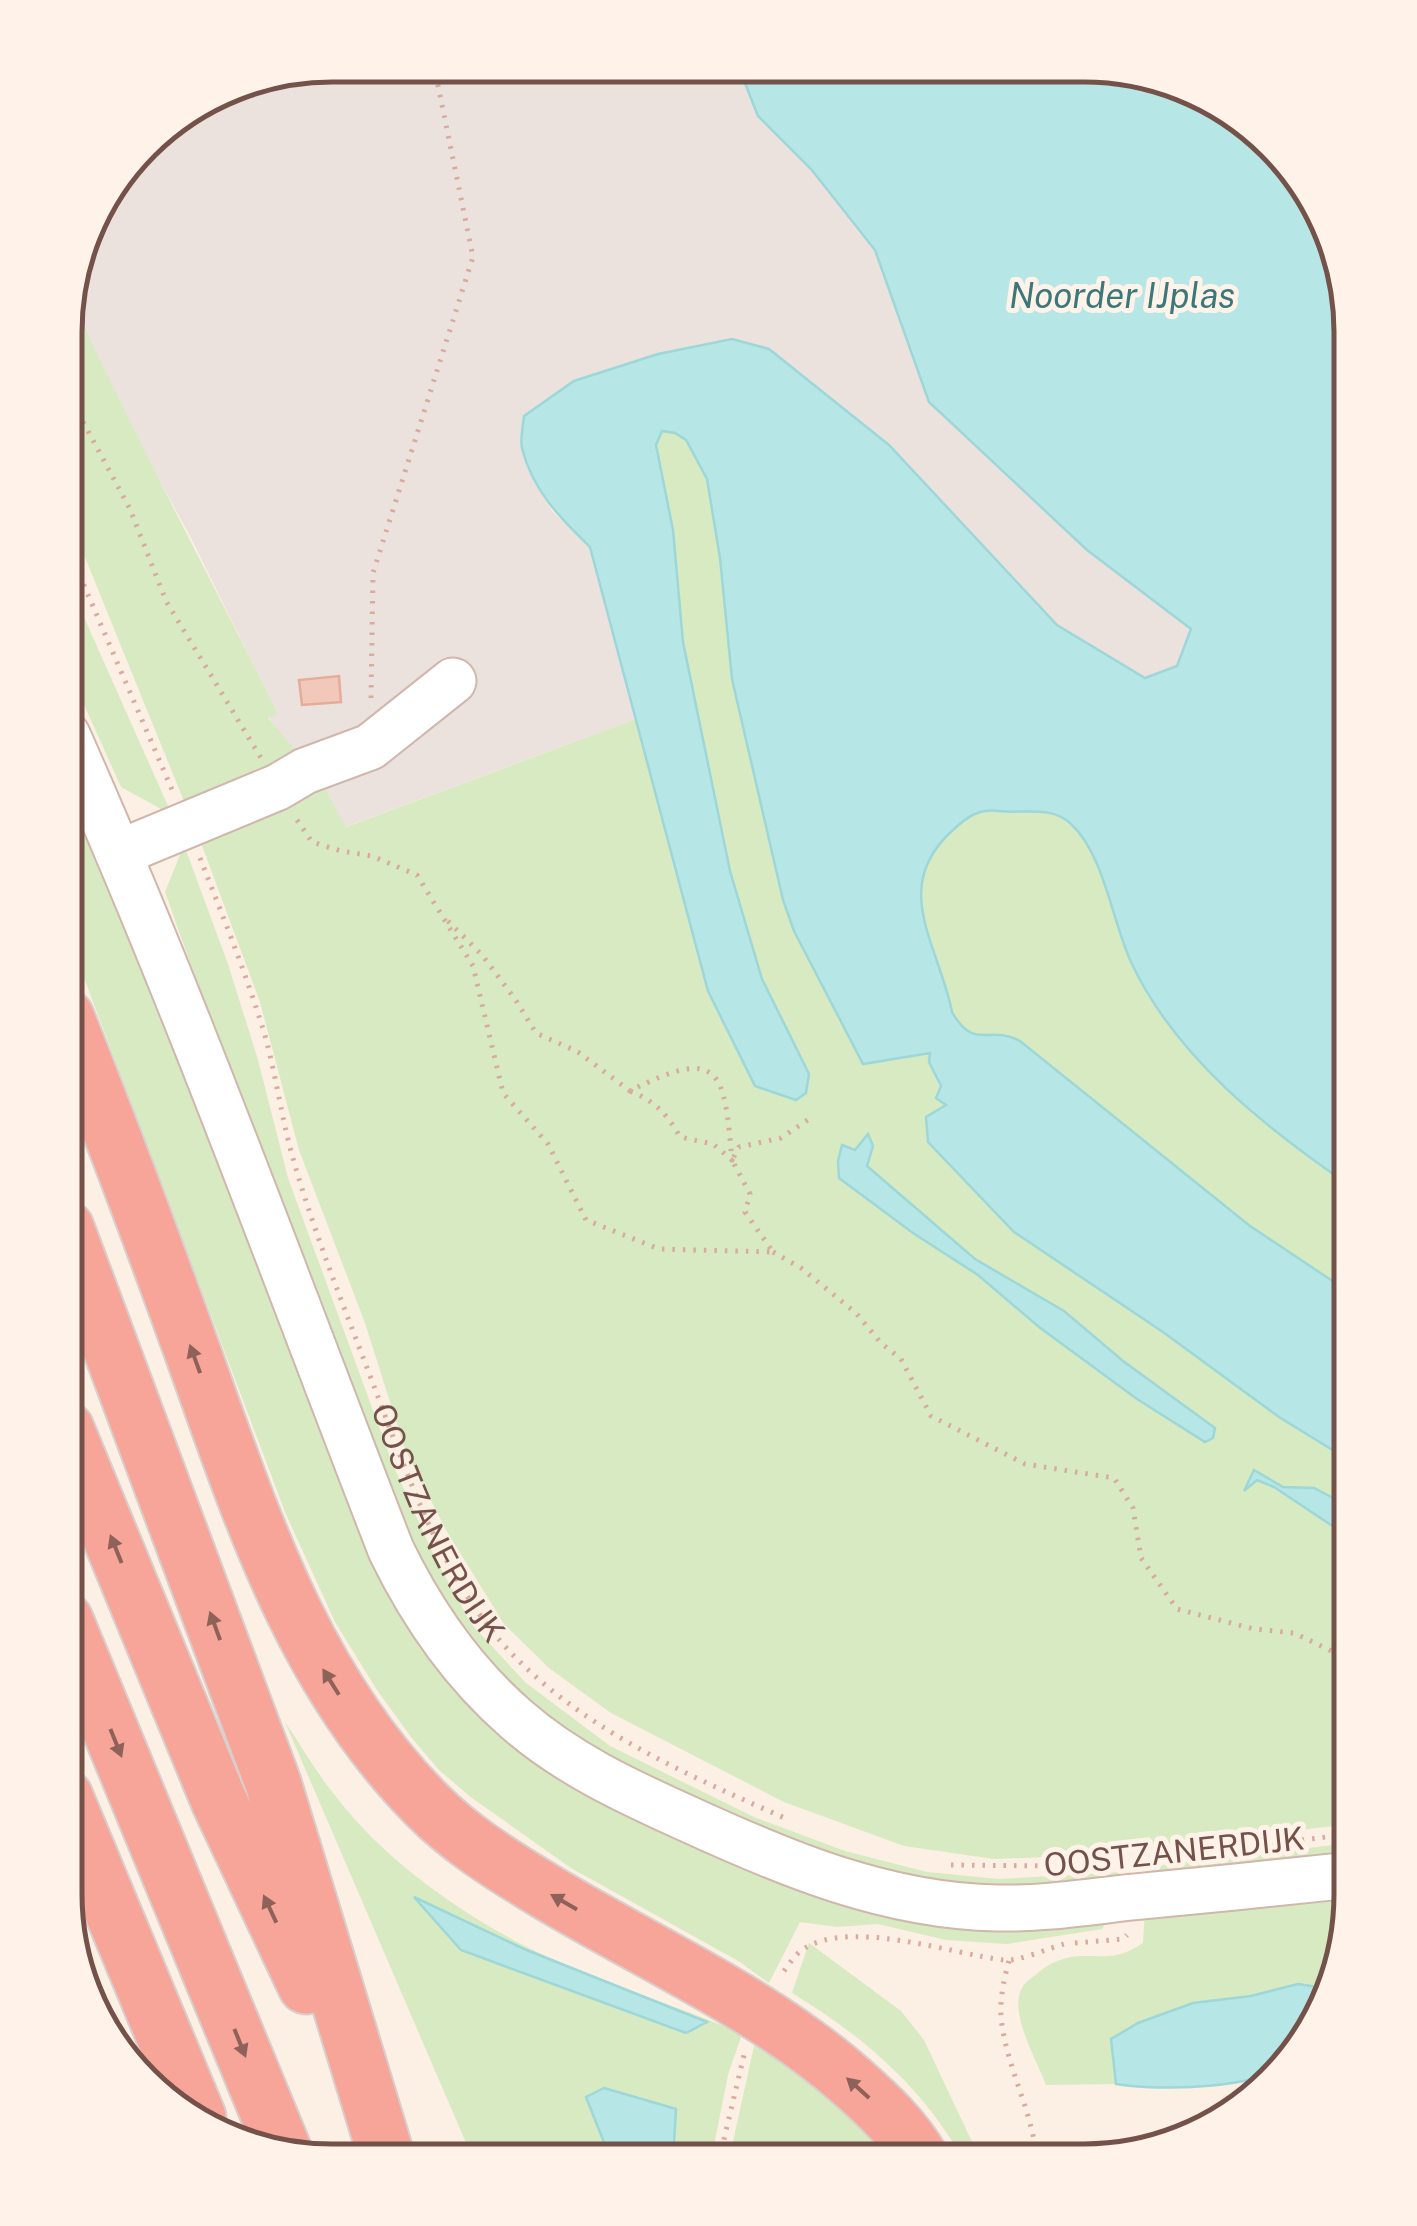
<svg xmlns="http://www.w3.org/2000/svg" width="1417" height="2226" font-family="'Public Sans',sans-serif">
  <rect width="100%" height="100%" fill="#fcefe3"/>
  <path fill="#ebe2de" d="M 333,65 L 739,68 L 759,116 L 811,169 L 875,250 L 929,402 L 1087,550 L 1191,629 L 1177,666 L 1145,678 L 1057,625 L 889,445 L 732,339 L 658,354 L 524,416 L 521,446 L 543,496 L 552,511 L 590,547 L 636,719 L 345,827 L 268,717 L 277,713 L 190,536 L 125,418 L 69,294 L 93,214 L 156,132 L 231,85 Z"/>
  <path fill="#d8eac1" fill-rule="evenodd" d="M 69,294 C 134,436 208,573 278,714 L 268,718 L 306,763 L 188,811 L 67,513 Z
    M 662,431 L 675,433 L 686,440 L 707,479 L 720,558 L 732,679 L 783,900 L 794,931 L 863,1064 L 930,1052 L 929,1062 L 987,1203 L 1014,1232 L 1163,1332 L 1279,1417 L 1352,1462 L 1352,1508 L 1314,1488 L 1283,1487 L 1254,1470 L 1246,1489 L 1256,1480 L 1274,1487 L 1352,1539 L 1351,1824 L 1071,1856 L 994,1859 L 904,1846 L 784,1802 L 611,1713 L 549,1668 L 504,1624 L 446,1530 L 405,1449 L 365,1323 L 299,1150 L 260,1002 L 201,843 L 323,785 L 346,827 L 636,719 L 708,991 L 755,1086 L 762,979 L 730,871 L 683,642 L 673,530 L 656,445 ZM 868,1135 L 873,1146 L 867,1166 L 975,1259 L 1064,1311 L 1123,1361 L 1137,1399 L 1039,1327 L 978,1275 L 913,1233 L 840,1178 L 838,1161 L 843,1146 L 855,1150 Z
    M 67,579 L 172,815 L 121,787 L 67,667 Z
    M 67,791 L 425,1643 L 771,1869 L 1111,1912 L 1102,1929 L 1007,1944 L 946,1940 L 878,1924 L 837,1927 L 800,1922 L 769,1983 L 740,1962 L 571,1868 L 472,1798 L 439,1770 L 411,1737 L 377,1690 L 335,1622 L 285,1512 L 66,930 Z
    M 988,809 C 1014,812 1049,804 1069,822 C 1105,853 1121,954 1151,1001 C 1173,1035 1205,1062 1234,1090 C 1272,1124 1309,1158 1352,1187 L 1352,1294 L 1250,1226 L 1020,1041 C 988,1025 975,1052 952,1012 C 940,952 892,885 948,834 C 962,822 971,815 988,809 Z
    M 184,845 L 228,964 L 258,1060 L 288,1178 L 393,1465 L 436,1560 L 472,1625 L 526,1683 L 610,1746 L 754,1817 L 845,1851 L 927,1872 L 999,1879 L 1123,1872 L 1124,1882 L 940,1888 L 855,1868 L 703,1808 L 563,1732 L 500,1675 L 445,1609 L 401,1521 L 268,1182 L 165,892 Z
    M 285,1722 C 302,1747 318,1775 337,1798 C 386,1861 458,1912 529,1948 C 597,1982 672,2003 742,2034 L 728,2075 L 711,2160 L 673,2160 L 676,2109 L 586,2097 L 611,2160 L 473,2159 Z
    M 1351,1843 L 1351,1860 L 1142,1881 L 1141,1873 L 1146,1867 Z
    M 1351,1887 L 1351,1911 L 1323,1988 L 1298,1984 L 1251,1996 L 1193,2003 L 1111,2039 L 1116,2084 L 1046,2085 C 1037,2061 1008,2011 1022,1988 C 1025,1982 1033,1977 1039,1972 C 1051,1962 1067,1956 1083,1956 C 1111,1956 1118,1959 1143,1943 L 1145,1910 Z
    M 809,1943 L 901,2011 L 924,2040 L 981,2161 L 964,2161 C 923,2087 863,2036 792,1993 Z
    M 756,2037 L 776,2045 L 898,2160 L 789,2160 L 779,2157 L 778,2160 L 729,2160 Z"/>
  <path fill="#b7e6e6" stroke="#9dd7d8" stroke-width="2.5" d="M 739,68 L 1136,70 L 1260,131 L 1332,231 L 1352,333 L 1352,1187 C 1267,1129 1175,1057 1131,962 C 1112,921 1104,854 1071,824 C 1051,805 1024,814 999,811 C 979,808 967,817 953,830 C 889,887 939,945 952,1012 C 975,1052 988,1024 1020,1041 L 1250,1226 L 1352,1294 L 1352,1462 L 1279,1417 L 1163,1332 L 1014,1232 L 928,1142 L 926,1117 L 946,1105 L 936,1098 L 941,1086 L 929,1062 L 930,1053 L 863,1064 L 794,931 L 783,900 L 732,679 L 720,558 L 707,479 L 686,440 L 675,433 L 662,431 L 656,445 L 673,530 L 683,642 L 730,871 L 762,979 L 809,1074 L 806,1093 L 796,1100 L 755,1086 L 708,991 L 590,547 C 561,519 532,490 522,448 C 520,439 523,426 524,416 L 574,381 L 658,354 L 732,339 L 769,349 L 889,445 L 1057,625 L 1145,678 L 1177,666 L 1191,629 L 1087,550 L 929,402 L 875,250 L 811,169 L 758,116 Z
    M 868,1134 L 873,1146 L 867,1166 L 975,1259 L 1064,1311 L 1123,1361 L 1215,1428 L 1213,1438 L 1205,1442 L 1137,1399 L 1039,1327 L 978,1275 L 913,1233 L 839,1178 L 838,1161 L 842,1145 L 855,1150 Z
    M 1254,1470 L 1283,1487 L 1314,1488 L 1352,1508 L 1352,1539 L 1274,1487 L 1257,1480 L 1244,1491 Z
    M 414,1897 L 524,1949 L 707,2022 L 686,2033 L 461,1950 Z
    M 1298,1984 L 1323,1988 C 1315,2008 1310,2036 1298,2054 C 1273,2091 1156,2091 1116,2084 L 1111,2039 L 1138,2023 L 1193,2003 L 1251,1996 Z
    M 604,2088 L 676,2109 L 673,2160 L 611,2160 L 586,2097 Z"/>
  <path fill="#f2c8ba" stroke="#e5ac9a" stroke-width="2.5" d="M 339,676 L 341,702 L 302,705 L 299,680 Z"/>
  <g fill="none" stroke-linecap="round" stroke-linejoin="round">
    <defs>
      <path id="minor" d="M 67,735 C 186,1002 285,1277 391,1550 C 422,1614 462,1672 516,1719 C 566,1763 626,1791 686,1818 C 784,1863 886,1906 997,1908 C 1042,1909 1087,1902 1133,1897 C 1206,1890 1278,1883 1351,1875
        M 119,853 L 278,787 L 305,771 L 370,747 L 453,681"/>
      <path id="highway" d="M 66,1017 C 111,1129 153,1242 194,1356 C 252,1518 304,1683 429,1807 C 459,1837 496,1861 532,1883 C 638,1949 758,1999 852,2082 C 878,2105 905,2130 922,2161
        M 66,1228 L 273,1783 L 386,2155
        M 66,1429 L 219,1801 L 306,1986
        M 65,1620 L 285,2154
        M 65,1797 L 198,2117"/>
    </defs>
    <use href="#minor" stroke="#d0b7ac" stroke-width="49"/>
    <use href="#highway" stroke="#d8cfcc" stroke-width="59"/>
    <g stroke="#d7ab9d" stroke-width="5" stroke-dasharray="2.5 8" stroke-linecap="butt">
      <path d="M 67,372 L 81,418 L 130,509 L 166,601 L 261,758"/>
      <path d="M 67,546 L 173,792"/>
      <path d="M 371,698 L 373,573 L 473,257 L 434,66"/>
      <path d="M 297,820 L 312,842 L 341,851 L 372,856 L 417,875 L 473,966 L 503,1093 L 548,1144 L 586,1220 L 659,1249 L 773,1252 L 745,1212 L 750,1194 L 732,1160 L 739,1147 L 781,1138 L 812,1117"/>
      <path id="s1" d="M 200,858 C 222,914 245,971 263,1029 C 276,1072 281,1118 294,1162 C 317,1242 349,1319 378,1397 C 412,1487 447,1588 515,1657 C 591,1734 690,1776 787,1819"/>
      <path d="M 448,921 L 482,955 L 515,999 L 536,1033 L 578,1052 L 630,1091 C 722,1044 724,1072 732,1160 L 713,1144 L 680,1137 C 667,1114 655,1101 630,1091"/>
      <path d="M 773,1252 L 801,1268 L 856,1313 L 881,1343 L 901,1359 L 931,1416 L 1025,1464 L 1114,1478 L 1133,1508 L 1141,1558 L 1177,1609 L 1254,1629 L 1294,1633 L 1342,1656 L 1351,1670"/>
      <path d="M 1260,1845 L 1351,1834"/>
      <path d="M 951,1865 L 1055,1866"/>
      <path d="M 1075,1943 L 1123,1939 L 1127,1935"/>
      <path d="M 1009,1961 C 1004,1979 1000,1997 1001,2016 C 1005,2065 1033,2111 1037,2161"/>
      <path d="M 784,1971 C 790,1963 796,1953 805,1948 C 853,1919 952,1954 1004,1960 C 1018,1962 1049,1948 1064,1944"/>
      <path d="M 719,2160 L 745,2051"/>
    </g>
    <use href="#minor" stroke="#fff" stroke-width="45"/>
    <use href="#highway" stroke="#f7a499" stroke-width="55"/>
  </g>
  <defs><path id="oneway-solid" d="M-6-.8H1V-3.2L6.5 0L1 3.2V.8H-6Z" transform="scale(2.5)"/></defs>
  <g fill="#8e6259">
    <use href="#oneway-solid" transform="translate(195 1359) rotate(-110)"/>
    <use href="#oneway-solid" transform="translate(116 1549) rotate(-112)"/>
    <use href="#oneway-solid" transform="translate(215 1626) rotate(-110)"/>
    <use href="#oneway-solid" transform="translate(331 1682) rotate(-122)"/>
    <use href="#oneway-solid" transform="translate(116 1743) rotate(68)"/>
    <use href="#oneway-solid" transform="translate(564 1902) rotate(-150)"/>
    <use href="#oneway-solid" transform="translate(270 1909) rotate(-115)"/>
    <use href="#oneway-solid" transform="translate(240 2043) rotate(68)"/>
    <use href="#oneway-solid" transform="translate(858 2088) rotate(-138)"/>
  </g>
  <g text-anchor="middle" stroke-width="10" stroke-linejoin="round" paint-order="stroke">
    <g font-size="32" fill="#745249" stroke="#fff3e9">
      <text dy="11" stroke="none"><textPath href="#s1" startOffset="708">OOSTZANERDIJK</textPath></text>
      <text transform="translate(1174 1852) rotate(-6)" y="11">OOSTZANERDIJK</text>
    </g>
    <g font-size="35" font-style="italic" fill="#3c787a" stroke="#fff3e9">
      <text x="1122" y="308">Noorder IJplas</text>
    </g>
  </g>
  <path d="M0 0H1417V2226H0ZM332 82H1084A250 250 0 0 1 1334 332V1894A250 250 0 0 1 1084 2144H332A250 250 0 0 1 82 1894V332A250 250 0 0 1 332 82Z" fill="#fff3e9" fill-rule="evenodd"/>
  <path fill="none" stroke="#745249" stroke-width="5" d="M332 82H1084A250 250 0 0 1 1334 332V1894A250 250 0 0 1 1084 2144H332A250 250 0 0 1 82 1894V332A250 250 0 0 1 332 82Z"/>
</svg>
